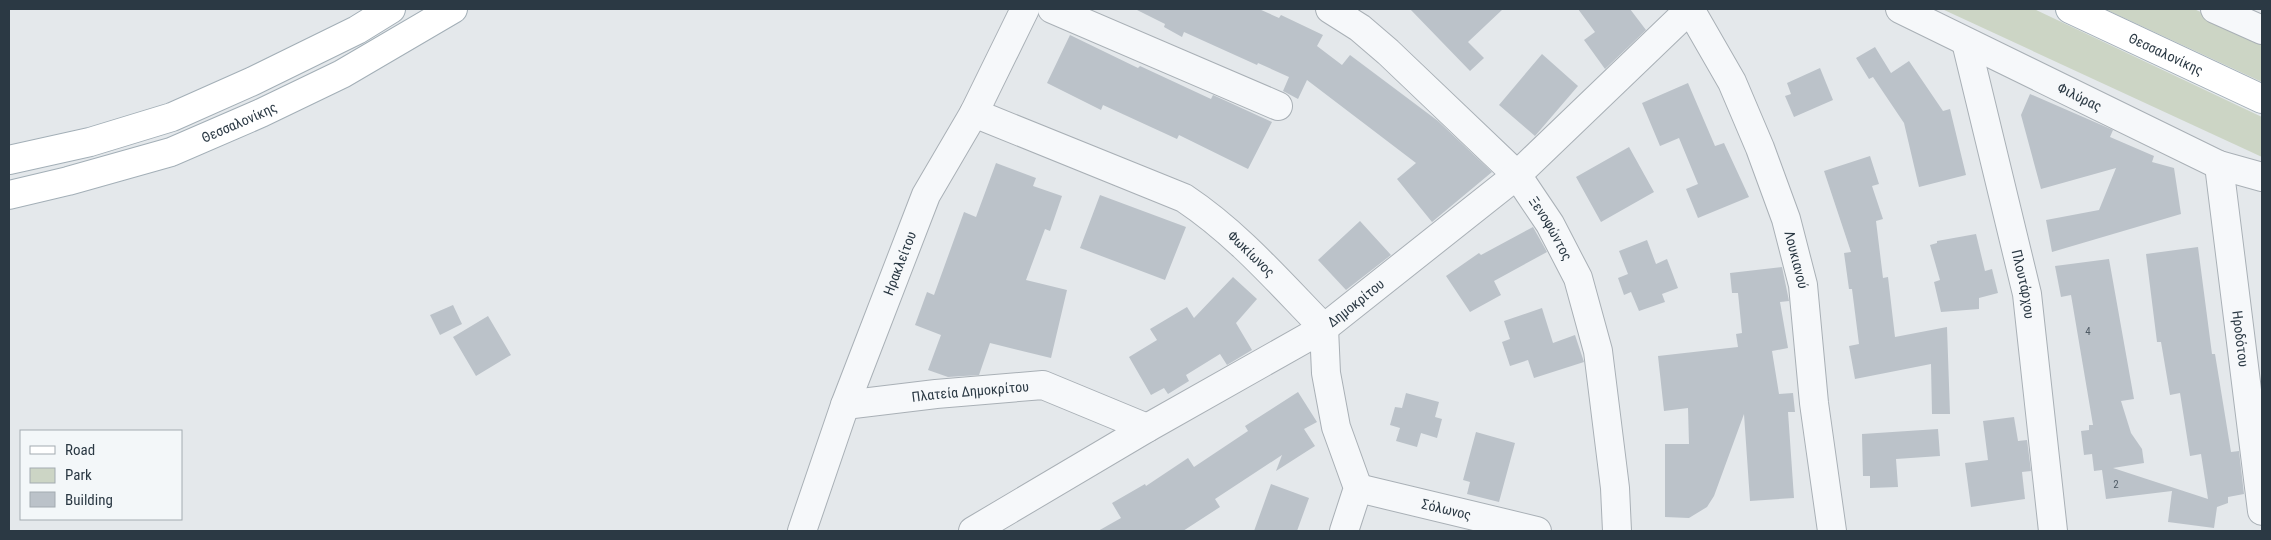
<svg xmlns="http://www.w3.org/2000/svg" width="2271" height="540" font-family="'Roboto Condensed',sans-serif">
  <rect width="100%" height="100%" fill="#e4e8eb"/>
  <path fill="#ccd5c5" d="M 1942,9 L 2034,9 L 2262,117 L 2262,157 Z
    M 2105,9 L 2194,9 L 2262,40 L 2262,82 Z"/>
  <path fill="#bbc2c9" d="M 1135,9 L 1259,9 L 1279,18 L 1281,15 L 1323,35 L 1317,46 L 1342,65 L 1350,55 L 1438,121 L 1492,172 L 1432,222 L 1397,179 L 1416,163 L 1307,80 L 1298,99 L 1283,91 L 1289,77 L 1258,63 L 1257,65 L 1184,32 L 1182,37 L 1164,27 L 1165,24 Z
    M 1410,9 L 1503,9 L 1468,42 L 1484,58 L 1470,71 Z
    M 1578,9 L 1630,9 L 1646,30 L 1605,69 L 1584,40 L 1595,32 Z
    M 1070,35 L 1138,68 L 1140,66 L 1211,99 L 1213,95 L 1272,122 L 1248,169 L 1179,135 L 1177,139 L 1103,105 L 1101,110 L 1047,83 Z
    M 1875,47 L 1891,73 L 1909,61 L 1943,111 L 1950,109 L 1966,175 L 1919,187 L 1904,123 L 1873,77 L 1869,79 L 1856,58 Z
    M 1542,54 L 1578,86 L 1535,136 L 1499,105 Z
    M 1820,68 L 1833,100 L 1794,117 L 1785,96 L 1791,94 L 1787,83 Z
    M 1688,83 L 1715,146 L 1724,143 L 1749,197 L 1698,218 L 1686,189 L 1698,184 L 1679,138 L 1660,146 L 1642,103 Z
    M 2030,94 L 2113,130 L 2110,137 L 2154,156 L 2152,162 L 2174,168 L 2181,214 L 2052,252 L 2046,220 L 2099,210 L 2116,168 L 2041,189 L 2021,115 Z
    M 1629,147 L 1654,192 L 1601,222 L 1576,177 Z
    M 1870,156 L 1879,184 L 1872,186 L 1883,219 L 1876,221 L 1883,278 L 1888,277 L 1895,337 L 1947,327 L 1950,414 L 1932,414 L 1931,364 L 1855,379 L 1849,346 L 1859,344 L 1852,289 L 1849,289 L 1844,253 L 1851,252 L 1824,171 Z
    M 996,163 L 1036,178 L 1033,186 L 1062,196 L 1050,231 L 1045,229 L 1026,280 L 1067,290 L 1051,358 L 990,343 L 979,375 L 948,377 L 928,370 L 941,335 L 915,325 L 927,292 L 934,295 L 964,212 L 976,217 Z
    M 1100,195 L 1186,227 L 1165,280 L 1080,248 Z
    M 1360,221 L 1391,255 L 1346,290 L 1318,260 Z
    M 1533,227 L 1547,252 L 1494,281 L 1501,295 L 1470,312 L 1446,276 L 1479,253 L 1481,255 Z
    M 1976,234 L 1985,271 L 1992,269 L 1998,293 L 1979,298 L 1979,309 L 1941,312 L 1934,282 L 1940,280 L 1930,245 L 1937,243 L 1937,241 Z
    M 1647,240 L 1656,264 L 1667,259 L 1678,288 L 1662,294 L 1665,302 L 1639,311 L 1631,292 L 1624,295 L 1618,278 L 1628,274 L 1619,251 Z
    M 2198,247 L 2212,354 L 2215,354 L 2231,452 L 2239,451 L 2244,494 L 2228,497 L 2228,503 L 2217,507 L 2214,528 L 2168,522 L 2172,491 L 2106,499 L 2102,470 L 2094,471 L 2092,454 L 2084,455 L 2081,431 L 2089,430 L 2089,425 L 2093,425 L 2071,295 L 2061,297 L 2055,266 L 2109,259 L 2134,399 L 2121,401 L 2131,433 L 2142,449 L 2144,463 L 2113,468 L 2208,499 L 2201,454 L 2190,456 L 2180,393 L 2170,395 L 2161,342 L 2157,342 L 2146,254 Z
    M 1782,267 L 1789,301 L 1780,302 L 1788,348 L 1772,351 L 1779,394 L 1793,393 L 1795,412 L 1788,412 L 1794,498 L 1750,501 L 1744,414 L 1714,496 L 1707,507 L 1689,518 L 1665,517 L 1665,444 L 1689,444 L 1688,408 L 1664,411 L 1658,356 L 1738,347 L 1736,334 L 1742,333 L 1738,293 L 1732,293 L 1730,273 Z
    M 1233,277 L 1257,299 L 1236,323 L 1252,350 L 1227,365 L 1220,354 L 1186,375 L 1189,381 L 1168,394 L 1164,388 L 1151,395 L 1129,357 L 1157,340 L 1150,329 L 1187,307 L 1194,318 Z
    M 453,305 L 462,324 L 440,335 L 430,315 Z
    M 1542,308 L 1553,343 L 1575,335 L 1584,362 L 1534,378 L 1528,360 L 1510,366 L 1502,342 L 1510,339 L 1504,321 Z
    M 488,316 L 511,355 L 476,376 L 453,337 Z
    M 1298,392 L 1317,422 L 1304,429 L 1315,446 L 1276,471 L 1282,455 L 1215,499 L 1220,507 L 1183,531 L 1098,531 L 1121,518 L 1112,503 L 1145,484 L 1146,486 L 1188,458 L 1194,467 L 1248,431 L 1245,426 Z
    M 1406,393 L 1439,402 L 1435,417 L 1442,419 L 1437,438 L 1421,433 L 1417,447 L 1396,441 L 1400,428 L 1390,425 L 1395,407 L 1402,408 Z
    M 2014,417 L 2018,441 L 2027,440 L 2031,471 L 2022,472 L 2025,499 L 1971,507 L 1965,463 L 1988,460 L 1983,421 Z
    M 1938,429 L 1940,456 L 1896,459 L 1898,487 L 1870,488 L 1870,476 L 1863,476 L 1862,434 Z
    M 1476,432 L 1515,443 L 1499,502 L 1467,494 L 1470,482 L 1463,480 Z
    M 1271,484 L 1309,498 L 1297,531 L 1254,531 Z"/>
  <g fill="none" stroke-linecap="round" stroke-linejoin="round">
    <defs>
      <g id="minor">
        <path d="M 1052,9 L 1278,106"/>
        <path id="s1" d="M 1330,9 L 1360,28 L 1388,52 L 1517,175 L 1550,224 L 1578,278 L 1598,351 L 1615,488 L 1617,531"/>
        <path id="s2" d="M 1900,9 L 2219,165 L 2262,177"/>
        <path d="M 2215,9 L 2262,30"/>
        <path id="s3" d="M 1966,42 L 2027,294 L 2053,531"/>
        <path id="s4" d="M 974,113 L 1184,198 C 1238,234 1279,282 1324,328 L 1326,373 L 1336,427 L 1358,488 L 1344,531"/>
        <path id="s5" d="M 2219,165 L 2262,511"/>
        <path id="s6" d="M 845,405 L 936,394 L 1043,385 L 1147,428"/>
        <path id="s7" d="M 1358,488 L 1537,531"/>
        <path id="s8" d="M 802,531 L 845,405 L 926,195 L 974,113 L 1025,9"/>
        <path id="s9" d="M 973,531 L 1147,428 L 1324,328 L 1517,175 L 1690,9 L 1732,82 L 1760,148 L 1786,219 L 1803,285 L 1814,403 L 1832,531"/>
      </g>
      <g id="major">
        <path id="s10" d="M 2070,9 L 2262,99"/>
        <path d="M 9,160 L 90,142 L 172,117 L 253,81 L 357,30 L 391,9"/>
        <path id="s11" d="M 9,195 L 68,181 L 171,152 L 261,113 L 342,74 L 453,9"/>
      </g>
    </defs>
    <use href="#minor" stroke="#a9b0b6" stroke-width="30"/>
    <use href="#major" stroke="#a3afb7" stroke-width="30"/>
    <use href="#minor" stroke="#f6f8fa" stroke-width="28"/>
    <use href="#major" stroke="#fff" stroke-width="28"/>
  </g>
  <g text-anchor="middle" stroke-width="4" stroke-linejoin="round" paint-order="stroke">
    <g font-size="11" fill="#4f5b65">
      <text x="2088" y="335">4</text>
      <text x="2116" y="488">2</text>
    </g>
    <g font-size="14" fill="#2b3944" stroke="#f3f7f9">
      <text dy="5" stroke="none"><textPath href="#s10" startOffset="106">Θεσσαλονίκης</textPath></text>
      <text dy="5" stroke="none"><textPath href="#s2" startOffset="200">Φιλύρας</textPath></text>
      <text dy="5" stroke="none"><textPath href="#s11" startOffset="242">Θεσσαλονίκης</textPath></text>
      <text dy="5" stroke="none"><textPath href="#s1" startOffset="314">Ξενοφώντος</textPath></text>
      <text dy="5" stroke="none"><textPath href="#s4" startOffset="314">Φωκίωνος</textPath></text>
      <text dy="5" stroke="none"><textPath href="#s9" startOffset="1165">Λουκιανού</textPath></text>
      <text dy="5" stroke="none"><textPath href="#s8" startOffset="285">Ηρακλείτου</textPath></text>
      <text dy="5" stroke="none"><textPath href="#s3" startOffset="249">Πλουτάρχου</textPath></text>
      <text dy="5" stroke="none"><textPath href="#s9" startOffset="446">Δημοκρίτου</textPath></text>
      <text dy="5" stroke="none"><textPath href="#s5" startOffset="175">Ηροδότου</textPath></text>
      <text dy="5" stroke="none"><textPath href="#s6" startOffset="126">Πλατεία Δημοκρίτου</textPath></text>
      <text dy="5" stroke="none"><textPath href="#s7" startOffset="91">Σόλωνος</textPath></text>
    </g>
  </g>
  <rect width="2271" height="540" fill="none" stroke="#2b3944" stroke-width="20"/>
  <rect x="20" y="430" width="162" height="90" fill="#f3f7f9" stroke="#a3abb1"/>
  <rect x="30" y="446" width="25" height="8" fill="#ffffff" stroke="#a3abb1"/>
  <text x="65" y="455" font-size="15" fill="#2b3944">Road</text>
  <rect x="30" y="468" width="25" height="15" fill="#ccd5c5" stroke="#a3abb1"/>
  <text x="65" y="480" font-size="15" fill="#2b3944">Park</text>
  <rect x="30" y="492" width="25" height="15" fill="#bbc2c9" stroke="#a3abb1"/>
  <text x="65" y="505" font-size="15" fill="#2b3944">Building</text>
</svg>
